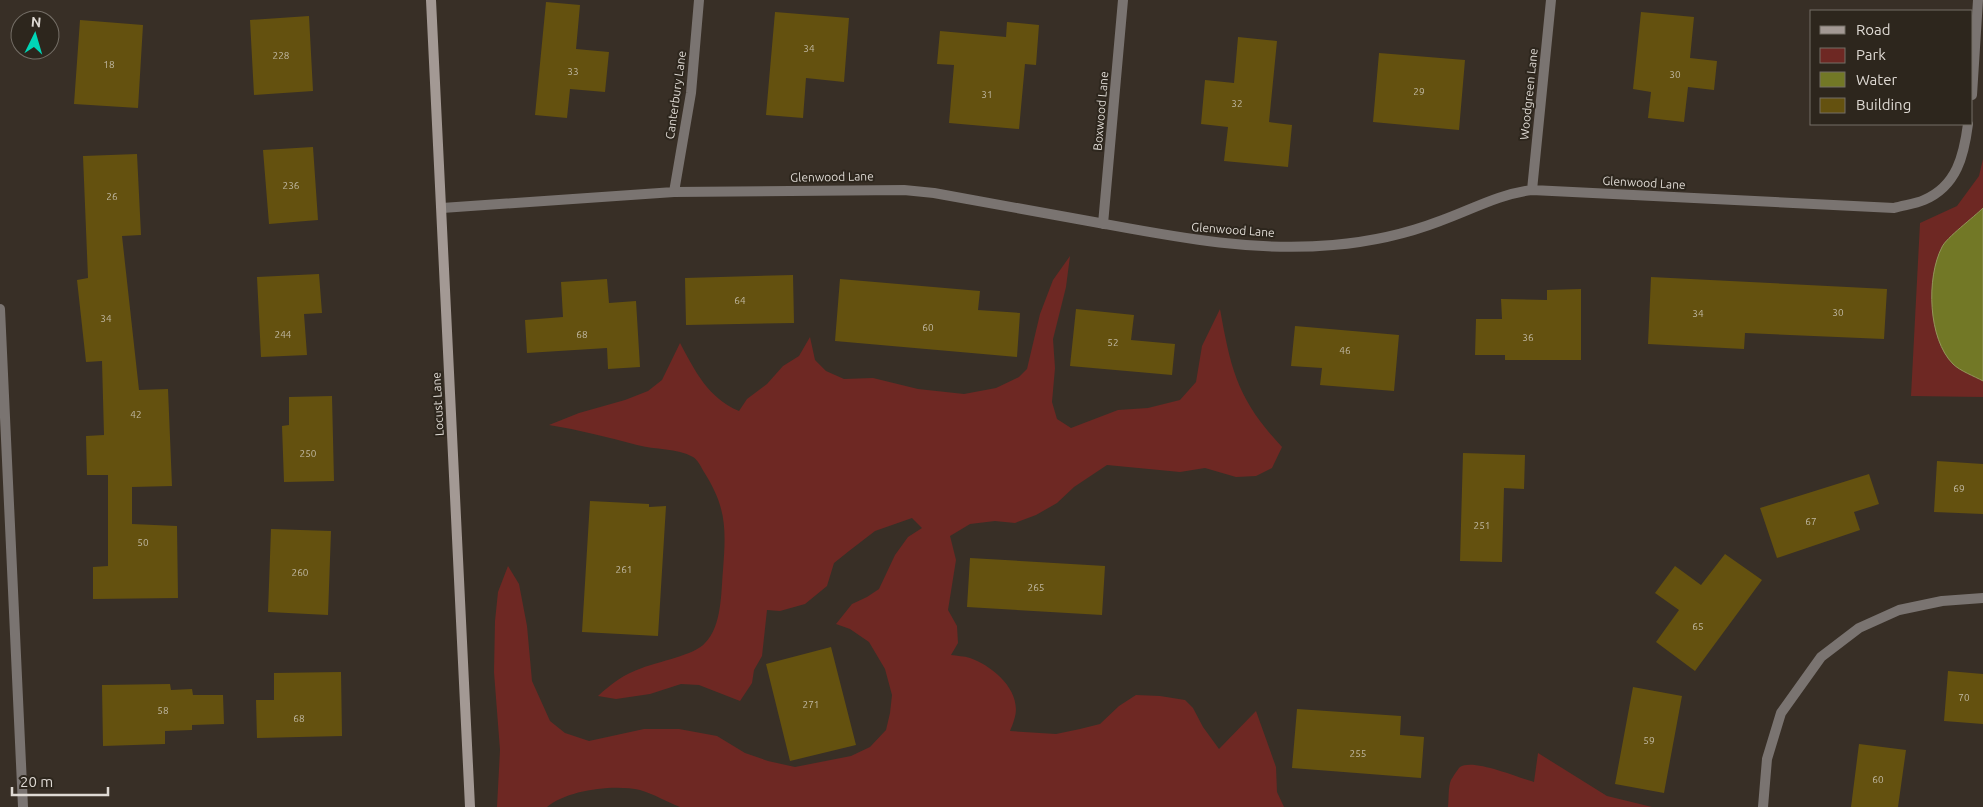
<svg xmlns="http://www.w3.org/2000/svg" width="1983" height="807" font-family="Ubuntu,sans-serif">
  <rect width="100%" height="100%" fill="#382f26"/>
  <path fill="#6e2823" d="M 1983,159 L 1983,397 L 1911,396 L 1920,223 L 1957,206 L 1979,176 Z
    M 1070,256 L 1066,287 L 1053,339 L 1055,368 L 1052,402 L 1057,419 L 1071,428 L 1118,410 L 1148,408 L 1180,400 L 1196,382 L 1202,346 L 1220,309 C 1231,371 1238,400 1282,447 L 1272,468 L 1256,476 L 1236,477 L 1205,468 L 1180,472 L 1107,465 L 1074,487 L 1057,503 L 1036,515 L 1015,523 L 995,521 L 970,524 L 950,536 L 956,560 L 948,610 L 957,626 L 958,643 L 951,655 C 957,656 964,656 970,658 C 993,666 1024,692 1014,720 C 1013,724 1011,728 1010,731 L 1056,734 L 1080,729 L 1100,724 L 1119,706 L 1136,695 L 1160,696 L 1185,700 L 1193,708 L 1203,727 L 1219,749 L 1256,711 L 1276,767 L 1277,792 L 1284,807 L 680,807 C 667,802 654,794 640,790 C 614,784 567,790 547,807 L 497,807 L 500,750 L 494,672 L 495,621 L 498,592 L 508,566 L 519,584 L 527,626 L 532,681 L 550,721 L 565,733 L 589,741 L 644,729 L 679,729 L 717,736 L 745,753 L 768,761 L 795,767 L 851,756 L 870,747 L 886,730 L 890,713 L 892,695 L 885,669 L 869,642 L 850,629 L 836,624 L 852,604 L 867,597 L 879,589 L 895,555 L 908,537 L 922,528 L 912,518 L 875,531 L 849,551 L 834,563 L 827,586 L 805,604 L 780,611 L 767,610 L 762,656 L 754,670 L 752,683 L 740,701 L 699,685 L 681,684 L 650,694 L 616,699 L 598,696 C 611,684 624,674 642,668 C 657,662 695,655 705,643 C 722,626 721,593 723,570 C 726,530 727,508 704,472 C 701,467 698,460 693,457 C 677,448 655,450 637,445 C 608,437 579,430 549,425 L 579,413 L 625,400 L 648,391 L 662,380 L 680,343 C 695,371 708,398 739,411 L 747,399 L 767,384 L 783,366 L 799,356 L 810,337 L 815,360 L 826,371 L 844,379 L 873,378 L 918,389 L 964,394 L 996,388 L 1019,377 L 1027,369 L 1040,314 L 1053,280 Z
    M 1538,753 L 1607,796 L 1652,807 L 1448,807 C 1449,799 1448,787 1451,780 C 1453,777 1457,770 1460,767 C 1473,758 1519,778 1534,782 Z"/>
  <path fill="#727826" stroke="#93955a" d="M 1983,208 L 1983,381 C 1974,376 1960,371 1953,364 C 1928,339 1926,278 1942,247 C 1946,238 1974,217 1983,208 Z"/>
  <path fill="#64510f" d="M 546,2 L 580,5 L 576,49 L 609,52 L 605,92 L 570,89 L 567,118 L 535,115 Z
    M 775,12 L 849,18 L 844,82 L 806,78 L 803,118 L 766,115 Z
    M 1641,12 L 1694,17 L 1690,58 L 1717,61 L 1714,90 L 1688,87 L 1684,122 L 1648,118 L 1651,92 L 1633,89 Z
    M 309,16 L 313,91 L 254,95 L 250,20 Z
    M 80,20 L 143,25 L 138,108 L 74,104 Z
    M 1007,22 L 1039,25 L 1036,65 L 1025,64 L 1019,129 L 949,123 L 954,65 L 937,64 L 940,31 L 1006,37 Z
    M 1238,37 L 1277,41 L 1269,122 L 1292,125 L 1288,167 L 1224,161 L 1228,127 L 1201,124 L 1205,80 L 1234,83 Z
    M 1379,53 L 1465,60 L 1459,130 L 1373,122 Z
    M 313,147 L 318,220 L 269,224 L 263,150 Z
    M 137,154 L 141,235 L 122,236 L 139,390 L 168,389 L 172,486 L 132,487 L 132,524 L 177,526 L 178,598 L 93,599 L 93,567 L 108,566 L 108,475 L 87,475 L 86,436 L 104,435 L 102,361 L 86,362 L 77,280 L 88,278 L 83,156 Z
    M 319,274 L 322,313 L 304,314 L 307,355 L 261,357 L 257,277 Z
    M 793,275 L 794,323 L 686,325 L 685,278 Z
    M 1651,277 L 1887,289 L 1884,339 L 1745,333 L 1744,349 L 1648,344 Z
    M 607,279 L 609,303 L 636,301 L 640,367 L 608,369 L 607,348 L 527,353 L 525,320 L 563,317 L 561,282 Z
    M 840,279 L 980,291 L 978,310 L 1020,313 L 1017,357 L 835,341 Z
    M 1581,289 L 1581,360 L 1505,360 L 1505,355 L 1475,355 L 1476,319 L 1502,319 L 1501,299 L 1547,300 L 1547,290 Z
    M 1076,309 L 1134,315 L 1131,340 L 1175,344 L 1172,375 L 1070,366 Z
    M 1295,326 L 1399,335 L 1394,391 L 1320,385 L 1322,368 L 1291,366 Z
    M 332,396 L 334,481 L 284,482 L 282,426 L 289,425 L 289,397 Z
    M 1463,453 L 1525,455 L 1524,489 L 1504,488 L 1502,562 L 1460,561 Z
    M 1937,461 L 1983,464 L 1983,514 L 1934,512 Z
    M 1869,474 L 1879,504 L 1854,512 L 1860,530 L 1777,558 L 1760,508 Z
    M 590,501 L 649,504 L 649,507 L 666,506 L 658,636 L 582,632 Z
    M 271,529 L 331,531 L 328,615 L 268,612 Z
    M 1725,554 L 1762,580 L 1695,671 L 1656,642 L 1679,610 L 1655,593 L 1675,566 L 1701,585 Z
    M 970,558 L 1105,566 L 1102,615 L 967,607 Z
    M 831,647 L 856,745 L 790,761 L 766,664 Z
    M 1948,671 L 1983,674 L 1983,724 L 1944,721 Z
    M 341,672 L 342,736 L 257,738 L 256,700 L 274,700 L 274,673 Z
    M 170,684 L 171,690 L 192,689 L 193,695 L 223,695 L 224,724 L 192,725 L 192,730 L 165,731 L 165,744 L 103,746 L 102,685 Z
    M 1633,687 L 1682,696 L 1664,793 L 1615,784 Z
    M 1297,709 L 1401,716 L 1400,735 L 1424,737 L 1421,778 L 1292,768 Z
    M 1859,744 L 1906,750 L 1898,807 L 1851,807 Z"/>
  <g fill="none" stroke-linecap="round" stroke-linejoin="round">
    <path stroke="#7a7471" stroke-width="10" d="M 1972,95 L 1978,0
      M 1532,190 L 1551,0
      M 674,192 L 691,93 L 699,0
      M 442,208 L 674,192 L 904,190 L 934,193 C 991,203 1048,214 1105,224 C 1181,238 1256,252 1333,245 C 1369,242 1406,234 1440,221 C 1471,210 1499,194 1532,190 L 1894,208 C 1904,205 1915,204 1924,200 C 1957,186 1964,155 1968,124
      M 1103,224 L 1123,0
      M 0,309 L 23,807
      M 1763,807 L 1767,759 L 1781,713 L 1821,657 L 1859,628 L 1899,610 L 1942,601 L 1983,598"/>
    <path stroke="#a39994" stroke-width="10" d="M 431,0 L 470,807"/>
  </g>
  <g text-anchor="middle" stroke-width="4" stroke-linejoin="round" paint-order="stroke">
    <g font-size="10" fill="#c0b8a3">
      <text x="809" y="52">34</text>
      <text x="281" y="59">228</text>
      <text x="109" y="68">18</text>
      <text x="573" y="75">33</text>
      <text x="1675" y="78">30</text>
      <text x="1419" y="95">29</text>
      <text x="987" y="98">31</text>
      <text x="1237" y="107">32</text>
      <text x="291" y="189">236</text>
      <text x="112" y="200">26</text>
      <text x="740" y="304">64</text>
      <text x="1838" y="316">30</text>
      <text x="1698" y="317">34</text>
      <text x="106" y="322">34</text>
      <text x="928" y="331">60</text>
      <text x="283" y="338">244</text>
      <text x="582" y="338">68</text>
      <text x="1528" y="341">36</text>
      <text x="1113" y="346">52</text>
      <text x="1345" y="354">46</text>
      <text x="136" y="418">42</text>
      <text x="308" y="457">250</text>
      <text x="1959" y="492">69</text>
      <text x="1811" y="525">67</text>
      <text x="1482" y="529">251</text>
      <text x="143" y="546">50</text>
      <text x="624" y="573">261</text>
      <text x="300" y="576">260</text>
      <text x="1036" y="591">265</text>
      <text x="1698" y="630">65</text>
      <text x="1964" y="701">70</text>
      <text x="811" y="708">271</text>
      <text x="163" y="714">58</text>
      <text x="299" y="722">68</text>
      <text x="1649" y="744">59</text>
      <text x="1358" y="757">255</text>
      <text x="1878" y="783">60</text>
    </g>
    <g font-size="12" fill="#dfdad4" stroke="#2d261d">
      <text transform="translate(1529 94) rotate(-84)" y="4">Woodgreen Lane</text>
      <text transform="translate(676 95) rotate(-82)" y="4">Canterbury Lane</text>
      <text transform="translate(1101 111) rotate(-85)" y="4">Boxwood Lane</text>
      <text transform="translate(832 177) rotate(-1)" y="4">Glenwood Lane</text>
      <text transform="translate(1644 183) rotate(3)" y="4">Glenwood Lane</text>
      <text transform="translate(1233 230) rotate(4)" y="4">Glenwood Lane</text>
      <text transform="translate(438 404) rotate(-93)" y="4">Locust Lane</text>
    </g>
  </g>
  <rect x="1810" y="10" width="162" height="115" fill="#2d261d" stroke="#746e66"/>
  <rect x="1820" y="26" width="25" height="8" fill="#a39994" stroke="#746e66"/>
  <text x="1856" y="35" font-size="15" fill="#dfdad4">Road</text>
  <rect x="1820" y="48" width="25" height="15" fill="#6e2823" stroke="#746e66"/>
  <text x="1856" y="60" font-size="15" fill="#dfdad4">Park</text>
  <rect x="1820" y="72" width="25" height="15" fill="#727826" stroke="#746e66"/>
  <text x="1856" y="85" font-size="15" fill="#dfdad4">Water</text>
  <rect x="1820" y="98" width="25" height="15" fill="#64510f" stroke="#746e66"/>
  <text x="1856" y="110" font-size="15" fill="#dfdad4">Building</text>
  <g transform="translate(35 35) rotate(5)"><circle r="24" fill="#2d261d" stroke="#746e66"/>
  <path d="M0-4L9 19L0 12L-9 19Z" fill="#00d5b7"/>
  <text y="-8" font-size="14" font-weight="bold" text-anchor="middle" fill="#dfdad4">N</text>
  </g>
  <path d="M12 787v8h96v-8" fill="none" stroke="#dfdad4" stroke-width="2.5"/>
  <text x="20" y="787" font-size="15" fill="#dfdad4" stroke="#2d261d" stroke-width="4" paint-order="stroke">20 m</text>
</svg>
